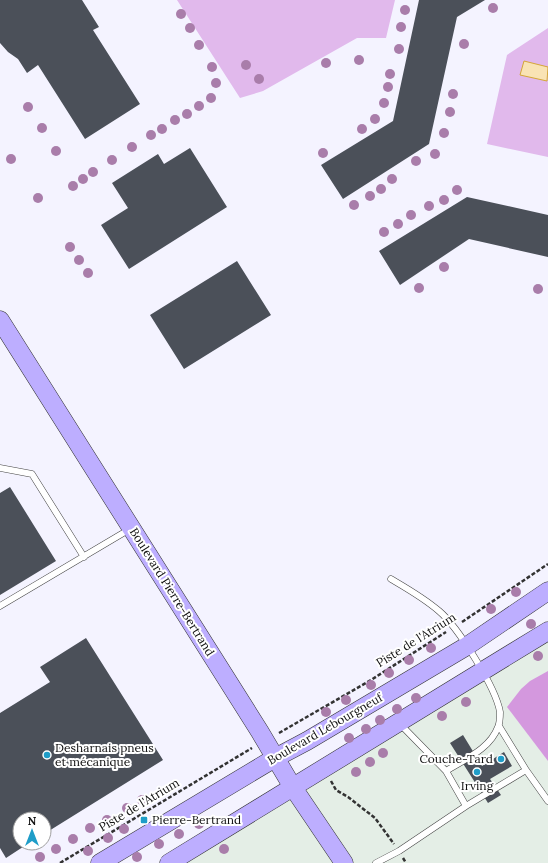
<svg xmlns="http://www.w3.org/2000/svg" width="548" height="863" font-family="Lora,serif">
  <rect width="100%" height="100%" fill="#f4f3ff"/>
  <path fill="#e4eee6" d="M 548,631 L 548,863 L 167,863 Z"/>
  <path fill="#e1b9ec" d="M 177,0 L 395,0 L 386,38 L 357,38 L 263,91 L 240,98 Z
    M 548,28 L 548,157 L 487,144 L 507,55 Z"/>
  <path fill="#d498de" d="M 548,671 L 548,761 L 507,707 L 521,689 L 530,681 Z"/>
  <path fill="#f9e3b4" stroke="#d4a637" d="M 524,61 L 548,67 L 547,81 L 520,75 Z"/>
  <path fill="#4b5059" d="M 0,0 L 82,0 L 99,27 L 93,30 L 140,104 L 85,139 L 38,65 L 27,73 L 18,59 L 8,52 L 0,43 Z
    M 419,0 L 485,0 L 457,17 L 429,144 L 343,199 L 321,165 L 393,121 Z
    M 190,148 L 227,207 L 129,269 L 101,225 L 128,208 L 112,183 L 158,154 L 164,164 Z
    M 467,197 L 548,215 L 548,257 L 469,239 L 400,285 L 379,251 Z
    M 237,261 L 271,315 L 184,369 L 150,315 Z
    M 10,487 L 56,561 L 0,595 L 0,493 Z
    M 86,638 L 163,760 L 44,834 L 44,819 L 20,819 L 20,843 L 29,843 L 6,858 L 0,848 L 0,713 L 50,682 L 40,667 Z
    M 463,735 L 482,766 L 504,752 L 512,766 L 490,779 L 501,795 L 488,803 L 450,743 Z"/>
  <g fill="none" stroke-linecap="round" stroke-linejoin="round">
    <defs>
      <path id="lane" d="M 0,468 L 32,474 L 84,557
        M 391,579 C 408,589 424,598 439,611 C 458,627 496,688 500,712 C 500,715 500,723 498,727 C 490,749 465,759 446,771 L 400,724
        M 0,606 L 130,529
        M 526,770 L 548,801
        M 446,771 L 466,806
        M 376,863 L 399,851 L 466,806 L 526,770 L 499,726"/>
      <path id="secondary" d="M 0,320 L 260,732 L 292,786 L 344,863
        M 100,863 L 275,758 L 307,741 L 467,646 L 548,591
        M 169,863 L 548,631"/>
    </defs>
    <use href="#lane" stroke="#434343" stroke-width="7"/>
    <use href="#secondary" stroke="#323232" stroke-width="19"/>
    <path stroke="#323232" stroke-width="2.5" stroke-dasharray="4 2" stroke-linecap="butt" d="M 462,622 L 548,564
      M 279,733 L 371,680 L 446,632
      M 331,781 L 336,790 L 348,797 L 375,818 L 394,844
      M 403,858 L 406,863
      M 60,863 L 252,748"/>
    <use href="#lane" stroke="#fff" stroke-width="6"/>
    <use href="#secondary" stroke="#bdaeff" stroke-width="18"/>
  </g>
  <g fill="#a97daa">
    <circle cx="493" cy="8" r="5"/>
    <circle cx="405" cy="10" r="5"/>
    <circle cx="181" cy="14" r="5"/>
    <circle cx="401" cy="27" r="5"/>
    <circle cx="190" cy="28" r="5"/>
    <circle cx="464" cy="44" r="5"/>
    <circle cx="199" cy="45" r="5"/>
    <circle cx="399" cy="49" r="5"/>
    <circle cx="359" cy="60" r="5"/>
    <circle cx="326" cy="63" r="5"/>
    <circle cx="246" cy="65" r="5"/>
    <circle cx="212" cy="67" r="5"/>
    <circle cx="390" cy="74" r="5"/>
    <circle cx="259" cy="79" r="5"/>
    <circle cx="216" cy="83" r="5"/>
    <circle cx="388" cy="87" r="5"/>
    <circle cx="453" cy="94" r="5"/>
    <circle cx="211" cy="98" r="5"/>
    <circle cx="384" cy="103" r="5"/>
    <circle cx="199" cy="106" r="5"/>
    <circle cx="28" cy="107" r="5"/>
    <circle cx="450" cy="112" r="5"/>
    <circle cx="187" cy="114" r="5"/>
    <circle cx="375" cy="119" r="5"/>
    <circle cx="175" cy="120" r="5"/>
    <circle cx="42" cy="128" r="5"/>
    <circle cx="162" cy="129" r="5"/>
    <circle cx="362" cy="129" r="5"/>
    <circle cx="444" cy="133" r="5"/>
    <circle cx="151" cy="135" r="5"/>
    <circle cx="132" cy="147" r="5"/>
    <circle cx="56" cy="151" r="5"/>
    <circle cx="323" cy="153" r="5"/>
    <circle cx="435" cy="154" r="5"/>
    <circle cx="11" cy="159" r="5"/>
    <circle cx="112" cy="160" r="5"/>
    <circle cx="416" cy="161" r="5"/>
    <circle cx="93" cy="172" r="5"/>
    <circle cx="83" cy="179" r="5"/>
    <circle cx="392" cy="179" r="5"/>
    <circle cx="73" cy="186" r="5"/>
    <circle cx="381" cy="189" r="5"/>
    <circle cx="457" cy="190" r="5"/>
    <circle cx="370" cy="196" r="5"/>
    <circle cx="38" cy="198" r="5"/>
    <circle cx="444" cy="200" r="5"/>
    <circle cx="354" cy="205" r="5"/>
    <circle cx="429" cy="206" r="5"/>
    <circle cx="411" cy="215" r="5"/>
    <circle cx="398" cy="224" r="5"/>
    <circle cx="384" cy="232" r="5"/>
    <circle cx="70" cy="247" r="5"/>
    <circle cx="79" cy="260" r="5"/>
    <circle cx="444" cy="267" r="5"/>
    <circle cx="88" cy="273" r="5"/>
    <circle cx="419" cy="288" r="5"/>
    <circle cx="538" cy="289" r="5"/>
    <circle cx="516" cy="592" r="5"/>
    <circle cx="491" cy="609" r="5"/>
    <circle cx="531" cy="624" r="5"/>
    <circle cx="431" cy="648" r="5"/>
    <circle cx="538" cy="656" r="5"/>
    <circle cx="409" cy="660" r="5"/>
    <circle cx="389" cy="673" r="5"/>
    <circle cx="371" cy="685" r="5"/>
    <circle cx="416" cy="698" r="5"/>
    <circle cx="346" cy="700" r="5"/>
    <circle cx="466" cy="702" r="5"/>
    <circle cx="397" cy="709" r="5"/>
    <circle cx="326" cy="712" r="5"/>
    <circle cx="442" cy="716" r="5"/>
    <circle cx="380" cy="720" r="5"/>
    <circle cx="366" cy="729" r="5"/>
    <circle cx="349" cy="738" r="5"/>
    <circle cx="383" cy="753" r="5"/>
    <circle cx="370" cy="762" r="5"/>
    <circle cx="356" cy="772" r="5"/>
    <circle cx="142" cy="800" r="5"/>
    <circle cx="127" cy="808" r="5"/>
    <circle cx="107" cy="820" r="5"/>
    <circle cx="199" cy="824" r="5"/>
    <circle cx="90" cy="828" r="5"/>
    <circle cx="124" cy="829" r="5"/>
    <circle cx="179" cy="834" r="5"/>
    <circle cx="108" cy="838" r="5"/>
    <circle cx="73" cy="839" r="5"/>
    <circle cx="159" cy="844" r="5"/>
    <circle cx="56" cy="849" r="5"/>
    <circle cx="224" cy="849" r="5"/>
    <circle cx="88" cy="851" r="5"/>
    <circle cx="40" cy="857" r="5"/>
    <circle cx="137" cy="857" r="5"/>
  </g>
  <g fill="#1f9dc8" stroke="#fff" stroke-width="1.5">
    <circle cx="47" cy="755" r="4"/>
    <circle cx="501" cy="759" r="4"/>
    <circle cx="477" cy="772" r="4"/>
    <rect x="140" y="816" width="8" height="8" rx="2"/>
  </g>
  <g text-anchor="middle" stroke-width="4" stroke-linejoin="round" paint-order="stroke">
    <g font-size="12" fill="#101010" stroke="#fff">
      <text transform="translate(172 592) rotate(58)" y="4">Boulevard Pierre-Bertrand</text>
      <text transform="translate(416 640) rotate(-32)" y="4">Piste de l'Atrium</text>
      <text transform="translate(325 729) rotate(-30)" y="4">Boulevard Lebourgneuf</text>
      <text transform="translate(139 805) rotate(-31)" y="4">Piste de l'Atrium</text>
    </g>
    <g font-size="12" fill="#101010" stroke="#fff" text-anchor="start">
      <text x="55" y="752">Desharnais pneus<tspan x="55" dy="14">et mécanique</tspan></text>
      <text x="493" y="763" text-anchor="end">Couche-Tard</text>
      <text x="477" y="790" text-anchor="middle">Irving</text>
      <text x="152" y="824">Pierre-Bertrand</text>
    </g>
  </g>
  <g transform="translate(32 831)"><circle r="19" fill="#ffffff" stroke="#9f9f9f"/>
  <path d="M0-3L7 15L0 10L-7 15Z" fill="#1f9dc8"/>
  <text y="-6" font-size="11" font-weight="bold" text-anchor="middle" fill="#101010">N</text>
  </g>
</svg>
